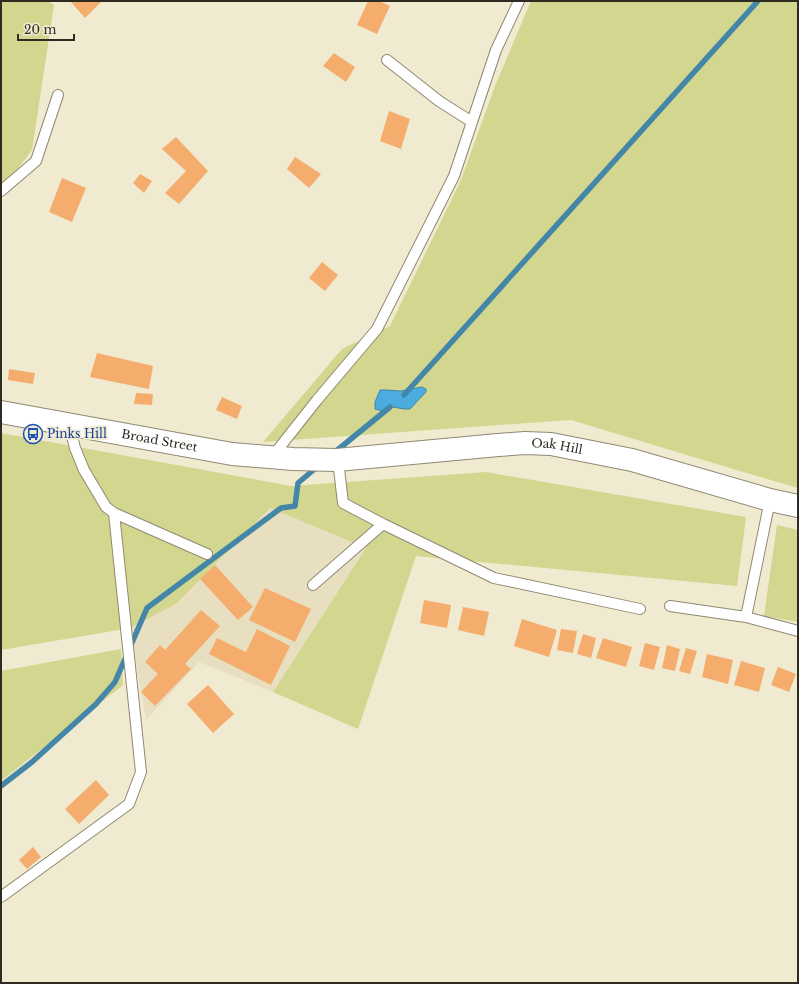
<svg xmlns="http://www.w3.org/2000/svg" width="799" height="984" font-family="'Libre Baskerville',serif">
  <rect width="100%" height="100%" fill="#f0ead1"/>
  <path fill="#e7dfc0" d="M 269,508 L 366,548 L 273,692 L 199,662 L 146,720 L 130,628 L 176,604 Z"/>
  <path fill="#d2d68f" d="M 1,1 L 48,1 L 54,5 L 32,150 L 1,191 Z
    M 531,1 L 798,1 L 798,488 L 750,474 L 571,420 L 263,442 L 342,349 L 390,326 L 461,180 L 495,86 Z
    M 1,433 L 291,486 L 486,472 L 746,517 L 737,586 L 416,556 L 358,729 L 273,692 L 366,548 L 270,508 L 176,604 L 130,628 L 1,650 Z
    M 777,525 L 798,530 L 798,622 L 764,616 Z
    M 121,649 L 123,685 L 1,781 L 1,671 Z"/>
  <path fill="#4cace0" stroke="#4386a7" d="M 422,387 L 426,389 L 426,392 L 410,409 L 404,409 L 393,407 L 386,412 L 375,409 L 375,402 L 380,390 L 386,390 L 401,391 Z"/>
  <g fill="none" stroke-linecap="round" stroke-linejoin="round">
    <path stroke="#4386a7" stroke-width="5.5" d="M 404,395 L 758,1
      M 335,452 L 390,407
      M 1,786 L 32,762 L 96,704 L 115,682 L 147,608 L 281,508 L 295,506 L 298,483 L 317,467"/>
  </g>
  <path fill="#f5ad6d" d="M 70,1 L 102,1 L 85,18 Z
    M 368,1 L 379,1 L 390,6 L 377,34 L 357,25 Z
    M 334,53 L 355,67 L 346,82 L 323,66 Z
    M 389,111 L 410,119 L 401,149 L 380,141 Z
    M 176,137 L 208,171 L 179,204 L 165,193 L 186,171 L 162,149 Z
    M 295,157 L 321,174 L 309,188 L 287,169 Z
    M 140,174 L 152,181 L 144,193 L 133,183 Z
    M 62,178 L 86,188 L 72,222 L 49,212 Z
    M 322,262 L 338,275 L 325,291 L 309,278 Z
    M 97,353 L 153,366 L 149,389 L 90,377 Z
    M 9,369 L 35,373 L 33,384 L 8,380 Z
    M 136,393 L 153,394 L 152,405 L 134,404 Z
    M 222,397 L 242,406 L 237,419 L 216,410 Z
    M 215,565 L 253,607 L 238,620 L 200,579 Z
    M 265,588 L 311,609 L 295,642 L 249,620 Z
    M 424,600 L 451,605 L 447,628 L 420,623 Z
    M 463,607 L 489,612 L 484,636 L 458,630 Z
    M 201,610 L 220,626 L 185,664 L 191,669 L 155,706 L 141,692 L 158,674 L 145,662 L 160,645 L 165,650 Z
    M 522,619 L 557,630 L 549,657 L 514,646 Z
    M 257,629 L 290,646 L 271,685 L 209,654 L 217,638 L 246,652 Z
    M 561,629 L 577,631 L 573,653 L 557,650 Z
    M 583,634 L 596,638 L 591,658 L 577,654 Z
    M 603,638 L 632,647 L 626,667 L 596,658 Z
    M 645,643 L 660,647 L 654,670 L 639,666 Z
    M 667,645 L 680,649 L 675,671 L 662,668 Z
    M 686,648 L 697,651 L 690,674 L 679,671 Z
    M 707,654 L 733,660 L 728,684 L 702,677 Z
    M 741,661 L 765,668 L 759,692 L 734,685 Z
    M 778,667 L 796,674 L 789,692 L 771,685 Z
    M 208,685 L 234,714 L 213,733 L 187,704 Z
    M 96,780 L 109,795 L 79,824 L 65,809 Z
    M 33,847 L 41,857 L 27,869 L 19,860 Z"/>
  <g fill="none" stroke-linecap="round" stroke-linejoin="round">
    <defs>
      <path id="service" d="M 387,60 L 439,101 L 472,122
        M 1,191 L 36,161 L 58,95
        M 272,457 L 317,400 L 377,329 L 454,176 L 496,50 L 519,1
        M 338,460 L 343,503 L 383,524 L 494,578 L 640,609
        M 114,513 L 207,554
        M 313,585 L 383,524
        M 670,606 L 746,617 L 798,631
        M 746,617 L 770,500
        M 1,897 L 129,804 L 141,772 L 114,513 L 106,507 L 84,470 L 75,448 L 69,424"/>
      <g id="tertiary">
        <path id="s1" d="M 1,412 L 232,454 L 293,459 L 337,460 L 498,445 L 525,443 L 551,444 L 632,460 L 770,500 L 798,506"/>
      </g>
    </defs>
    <use href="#service" stroke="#8f8972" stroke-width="12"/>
    <use href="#tertiary" stroke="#8f8972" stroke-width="24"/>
    <use href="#service" stroke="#fff" stroke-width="10"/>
    <use href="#tertiary" stroke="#fff" stroke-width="22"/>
  </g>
  <defs>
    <symbol id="bus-ring" viewBox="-11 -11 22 22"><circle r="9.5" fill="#f0ead1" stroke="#1a4fb4" stroke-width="1.5"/><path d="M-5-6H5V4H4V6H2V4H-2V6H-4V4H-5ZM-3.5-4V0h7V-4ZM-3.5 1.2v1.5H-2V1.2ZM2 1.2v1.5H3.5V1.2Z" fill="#1a4fb4"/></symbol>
  </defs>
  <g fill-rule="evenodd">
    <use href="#bus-ring" x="22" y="423" width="22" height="22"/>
  </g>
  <g text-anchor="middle" stroke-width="3.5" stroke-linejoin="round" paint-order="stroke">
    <g font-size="12" fill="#164399" stroke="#f0ead1" text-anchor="start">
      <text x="47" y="438">Pinks Hill</text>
    </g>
    <g font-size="12" fill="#2e2c22" stroke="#f0ead1">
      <text dy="4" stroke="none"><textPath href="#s1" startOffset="161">Broad Street</textPath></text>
      <text dy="4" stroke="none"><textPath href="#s1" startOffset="561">Oak Hill</textPath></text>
    </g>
  </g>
  <rect width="799" height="984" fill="none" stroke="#2e2c22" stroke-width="4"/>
  <path d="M18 34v6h56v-6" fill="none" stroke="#2e2c22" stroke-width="2"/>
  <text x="24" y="34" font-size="12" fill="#2e2c22" stroke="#f0ead1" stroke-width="3" paint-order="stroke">20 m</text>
</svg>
